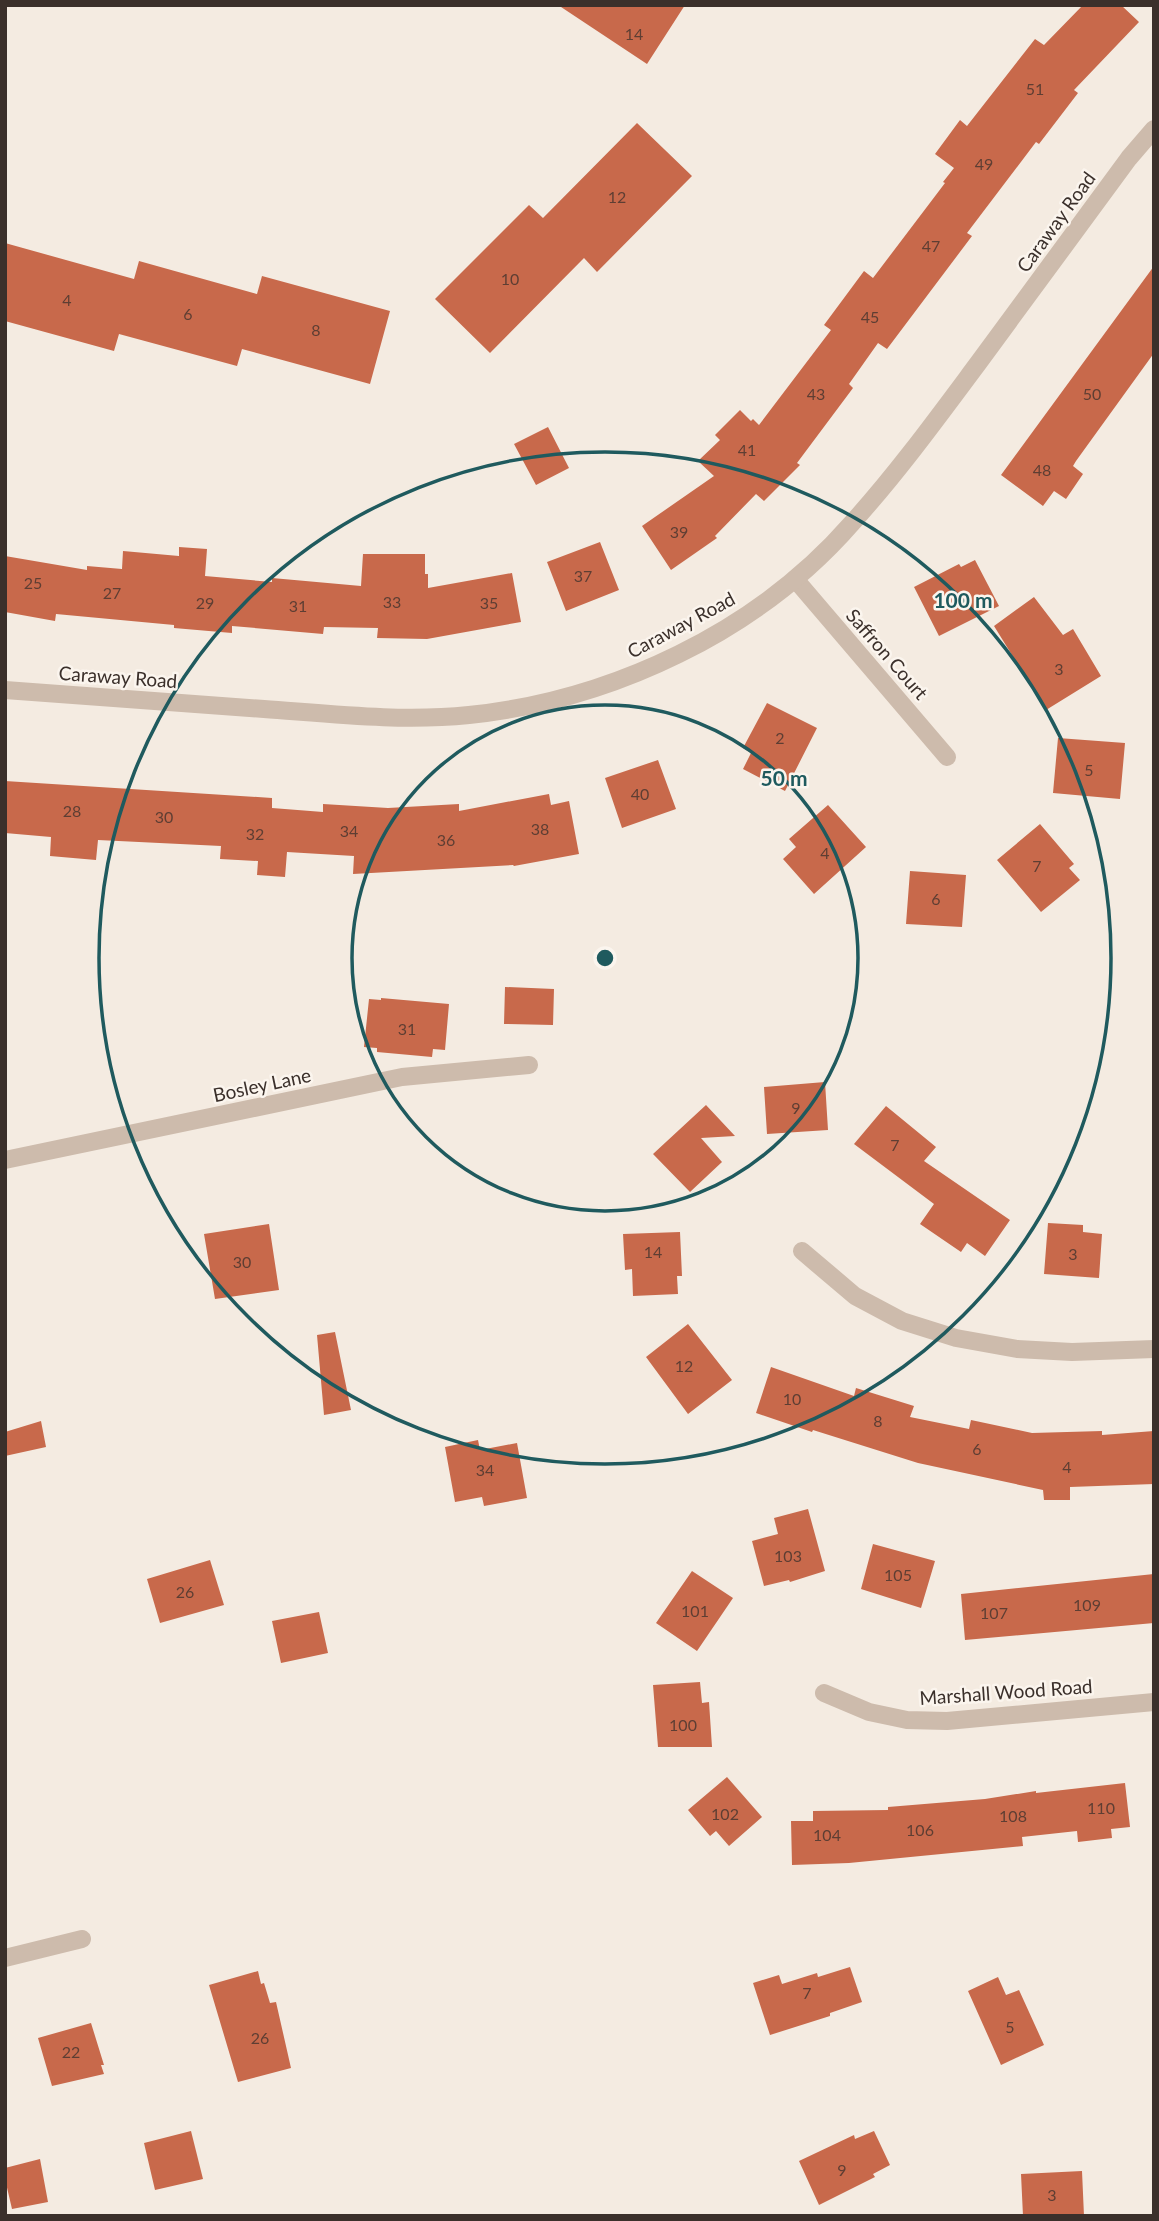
<svg xmlns="http://www.w3.org/2000/svg" width="1159" height="2221" font-family="Lato,sans-serif">
  <rect width="100%" height="100%" fill="#f4ebe1"/>
  <path fill="#c8694b" d="M 558,5 L 685,5 L 647,64 Z
    M 1083,5 L 1121,5 L 1139,22 L 1074,90 L 1078,93 L 1039,144 L 1036,142 L 967,233 L 972,236 L 887,349 L 878,343 L 849,384 L 853,388 L 797,463 L 800,465 L 764,501 L 756,494 L 715,536 L 717,538 L 671,570 L 642,526 L 714,476 L 698,461 L 720,440 L 715,435 L 740,410 L 751,421 L 753,419 L 759,425 L 831,330 L 824,325 L 864,271 L 873,278 L 945,183 L 943,182 L 954,168 L 935,154 L 960,120 L 967,126 L 1035,39 L 1044,45 Z
    M 637,123 L 692,176 L 597,272 L 584,258 L 490,353 L 435,299 L 529,205 L 543,218 Z
    M 5,243 L 134,279 L 139,261 L 257,294 L 262,276 L 390,311 L 370,384 L 242,349 L 237,366 L 119,334 L 114,351 L 5,321 Z
    M 1154,266 L 1154,353 L 1076,461 L 1073,466 L 1083,474 L 1066,499 L 1054,491 L 1043,506 L 1001,475 Z
    M 548,427 L 569,468 L 536,485 L 514,444 Z
    M 600,542 L 619,590 L 566,611 L 547,562 Z
    M 179,547 L 207,549 L 205,576 L 272,582 L 272,578 L 361,586 L 363,554 L 425,554 L 425,574 L 428,574 L 428,588 L 512,573 L 521,622 L 427,639 L 377,638 L 378,628 L 324,627 L 323,634 L 232,626 L 232,633 L 174,628 L 174,625 L 56,614 L 55,621 L 5,612 L 5,556 L 87,570 L 87,566 L 122,569 L 123,551 L 179,556 Z
    M 975,560 L 999,606 L 939,636 L 914,587 L 959,564 L 961,567 Z
    M 1034,597 L 1063,635 L 1073,629 L 1101,676 L 1046,710 L 994,626 Z
    M 767,703 L 817,728 L 785,791 L 743,769 L 751,753 L 743,748 Z
    M 1058,738 L 1125,743 L 1120,799 L 1053,793 Z
    M 658,760 L 676,809 L 622,828 L 605,778 Z
    M 5,781 L 272,798 L 272,808 L 323,812 L 323,804 L 388,808 L 459,804 L 459,811 L 549,794 L 551,805 L 569,801 L 579,854 L 514,866 L 513,865 L 353,874 L 354,856 L 287,852 L 285,877 L 257,875 L 258,861 L 220,859 L 221,846 L 98,840 L 96,860 L 50,856 L 51,837 L 5,833 Z
    M 828,805 L 866,847 L 814,894 L 783,859 L 796,847 L 789,839 Z
    M 1040,824 L 1074,864 L 1069,868 L 1080,880 L 1041,912 L 997,860 Z
    M 910,871 L 966,875 L 962,927 L 906,924 Z
    M 505,987 L 554,989 L 553,1025 L 504,1024 Z
    M 381,998 L 449,1004 L 445,1050 L 433,1049 L 432,1057 L 377,1052 L 377,1048 L 364,1047 L 369,999 L 381,1000 Z
    M 825,1082 L 828,1130 L 767,1134 L 764,1087 Z
    M 706,1105 L 735,1136 L 701,1138 L 722,1162 L 690,1192 L 653,1154 Z
    M 886,1106 L 936,1147 L 924,1161 L 1010,1220 L 985,1256 L 967,1243 L 961,1252 L 920,1224 L 934,1204 L 854,1144 Z
    M 1048,1223 L 1083,1225 L 1083,1232 L 1102,1234 L 1099,1278 L 1044,1274 Z
    M 269,1224 L 279,1290 L 215,1299 L 204,1234 Z
    M 680,1232 L 682,1276 L 677,1276 L 678,1294 L 633,1296 L 632,1269 L 625,1270 L 623,1234 Z
    M 688,1324 L 732,1380 L 688,1414 L 646,1357 Z
    M 335,1332 L 351,1410 L 324,1415 L 317,1335 Z
    M 771,1367 L 854,1396 L 856,1388 L 914,1406 L 910,1417 L 969,1429 L 971,1420 L 1032,1433 L 1102,1431 L 1102,1435 L 1154,1431 L 1154,1484 L 1070,1487 L 1070,1500 L 1044,1500 L 1043,1490 L 918,1463 L 813,1430 L 812,1432 L 756,1413 Z
    M 41,1421 L 46,1447 L 5,1456 L 5,1432 Z
    M 478,1440 L 480,1450 L 517,1443 L 527,1498 L 484,1506 L 482,1497 L 455,1502 L 445,1447 Z
    M 808,1509 L 825,1571 L 790,1582 L 789,1580 L 764,1586 L 752,1541 L 778,1534 L 774,1518 Z
    M 873,1544 L 935,1561 L 921,1608 L 861,1589 Z
    M 210,1560 L 224,1605 L 160,1623 L 147,1579 Z
    M 692,1571 L 733,1598 L 697,1651 L 656,1623 Z
    M 1154,1574 L 1154,1623 L 965,1640 L 961,1594 Z
    M 319,1612 L 328,1653 L 281,1663 L 272,1621 Z
    M 700,1682 L 702,1703 L 709,1702 L 712,1747 L 658,1747 L 653,1685 Z
    M 727,1777 L 762,1817 L 729,1846 L 716,1831 L 710,1836 L 688,1810 Z
    M 1125,1783 L 1130,1827 L 1111,1829 L 1112,1838 L 1078,1842 L 1077,1831 L 1022,1837 L 1023,1846 L 849,1863 L 792,1865 L 791,1821 L 813,1821 L 813,1811 L 888,1810 L 888,1807 L 985,1799 L 1036,1791 L 1036,1793 Z
    M 850,1967 L 862,2002 L 830,2013 L 830,2016 L 770,2035 L 753,1983 L 779,1975 L 782,1984 L 817,1973 L 818,1977 Z
    M 258,1971 L 261,1984 L 264,1983 L 270,2003 L 276,2002 L 291,2068 L 238,2082 L 209,1985 Z
    M 998,1977 L 1006,1995 L 1019,1990 L 1044,2045 L 1001,2065 L 968,1991 Z
    M 91,2023 L 104,2065 L 101,2065 L 104,2074 L 52,2086 L 38,2038 Z
    M 191,2131 L 203,2179 L 155,2190 L 144,2143 Z
    M 874,2131 L 890,2165 L 873,2174 L 875,2177 L 819,2205 L 799,2161 L 854,2135 L 855,2139 Z
    M 40,2159 L 48,2202 L 12,2209 L 5,2179 L 5,2168 Z
    M 1082,2171 L 1084,2216 L 1023,2216 L 1021,2174 Z"/>
  <g fill="none" stroke-linecap="round" stroke-linejoin="round">
    <path stroke="#cdbbac" stroke-width="18" d="M 795,579 L 947,757
      M 5,1160 L 402,1077 L 529,1065
      M 802,1251 L 855,1296 L 902,1321 L 956,1338 L 1017,1349 L 1072,1352 L 1154,1349
      M 824,1693 L 869,1712 L 907,1720 L 947,1721 L 1154,1702
      M 5,1958 L 82,1939"/>
    <path stroke="#cdbbac" stroke-width="18" d="M 5,690 C 92,696 178,703 264,709 C 332,714 402,722 469,715 C 612,700 757,632 852,523 C 898,472 938,417 979,362 C 1029,294 1079,226 1129,158 L 1154,129"/>
  </g>
  <g fill="none" stroke="#1f5a5e" stroke-width="3.5">
    <circle cx="605" cy="958" r="253"/>
    <circle cx="605" cy="958" r="506"/>
  </g>
  <g text-anchor="middle" stroke-width="5" stroke-linejoin="round" paint-order="stroke">
    <g font-size="16" fill="#5e3e33">
      <text x="634" y="40">14</text>
      <text x="1035" y="95">51</text>
      <text x="984" y="170">49</text>
      <text x="617" y="203">12</text>
      <text x="931" y="252">47</text>
      <text x="510" y="285">10</text>
      <text x="67" y="306">4</text>
      <text x="188" y="320">6</text>
      <text x="870" y="323">45</text>
      <text x="316" y="336">8</text>
      <text x="816" y="400">43</text>
      <text x="1092" y="400">50</text>
      <text x="747" y="456">41</text>
      <text x="1042" y="476">48</text>
      <text x="679" y="538">39</text>
      <text x="583" y="582">37</text>
      <text x="33" y="589">25</text>
      <text x="112" y="599">27</text>
      <text x="392" y="608">33</text>
      <text x="205" y="609">29</text>
      <text x="489" y="609">35</text>
      <text x="298" y="612">31</text>
      <text x="1059" y="675">3</text>
      <text x="780" y="744">2</text>
      <text x="1089" y="776">5</text>
      <text x="640" y="800">40</text>
      <text x="72" y="817">28</text>
      <text x="164" y="823">30</text>
      <text x="540" y="835">38</text>
      <text x="349" y="837">34</text>
      <text x="255" y="840">32</text>
      <text x="446" y="846">36</text>
      <text x="825" y="859">4</text>
      <text x="1037" y="872">7</text>
      <text x="936" y="905">6</text>
      <text x="407" y="1035">31</text>
      <text x="796" y="1114">9</text>
      <text x="895" y="1151">7</text>
      <text x="653" y="1258">14</text>
      <text x="1073" y="1260">3</text>
      <text x="242" y="1268">30</text>
      <text x="684" y="1372">12</text>
      <text x="792" y="1405">10</text>
      <text x="878" y="1427">8</text>
      <text x="977" y="1455">6</text>
      <text x="1067" y="1473">4</text>
      <text x="485" y="1476">34</text>
      <text x="788" y="1562">103</text>
      <text x="898" y="1581">105</text>
      <text x="185" y="1598">26</text>
      <text x="1087" y="1611">109</text>
      <text x="695" y="1617">101</text>
      <text x="994" y="1619">107</text>
      <text x="683" y="1731">100</text>
      <text x="1101" y="1814">110</text>
      <text x="725" y="1820">102</text>
      <text x="1013" y="1822">108</text>
      <text x="920" y="1836">106</text>
      <text x="827" y="1841">104</text>
      <text x="807" y="1999">7</text>
      <text x="1010" y="2033">5</text>
      <text x="260" y="2044">26</text>
      <text x="71" y="2058">22</text>
      <text x="842" y="2176">9</text>
      <text x="1052" y="2201">3</text>
    </g>
    <g font-size="19" fill="#3b302b" stroke="#fbf5ee">
      <text transform="translate(1056 222) rotate(-54)" y="7">Caraway Road</text>
      <text transform="translate(681 625) rotate(-28)" y="7">Caraway Road</text>
      <text transform="translate(887 654) rotate(49)" y="7">Saffron Court</text>
      <text transform="translate(118 677) rotate(4)" y="7">Caraway Road</text>
      <text transform="translate(262 1085) rotate(-12)" y="7">Bosley Lane</text>
      <text transform="translate(1006 1692) rotate(-4)" y="7">Marshall Wood Road</text>
    </g>
  </g>
  <circle cx="605" cy="958" r="10" fill="#1f5a5e" stroke="#fbf5ee" stroke-width="3.5"/>
  <g font-size="21" text-anchor="middle" font-weight="bold" fill="#1f5a5e" stroke="#fbf5ee" stroke-width="5" stroke-linejoin="round" paint-order="stroke">
    <text x="963" y="608">100 m</text>
    <text x="784" y="786">50 m</text>
  </g>
  <rect width="1159" height="2221" fill="none" stroke="#3b302b" stroke-width="14"/>
</svg>
